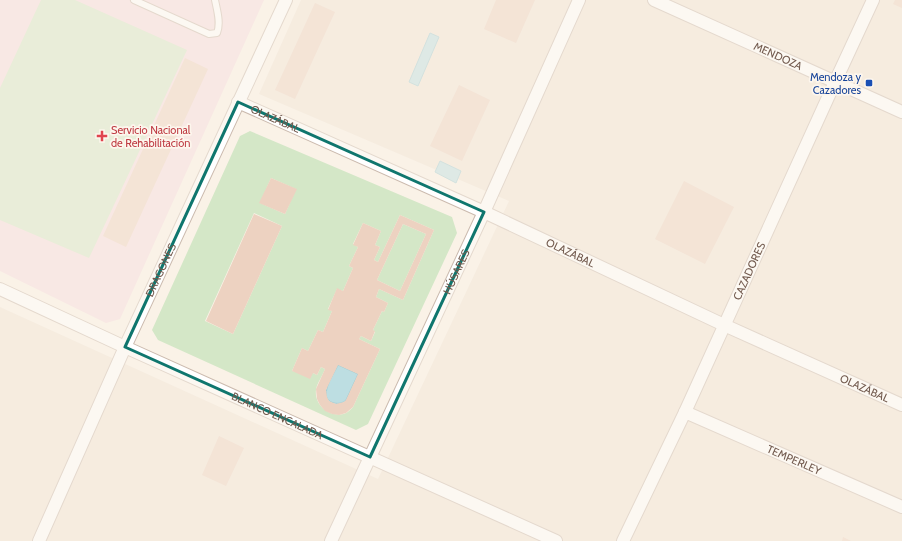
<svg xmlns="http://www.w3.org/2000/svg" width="902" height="541" font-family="Cabin,sans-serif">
  <rect width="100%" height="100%" fill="#faf2e7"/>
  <path fill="#f1e4d6" d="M 301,0 L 902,0 L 902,541 L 0,541 L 0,307 L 378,479 L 509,201 L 259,94 Z"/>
  <path fill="#f7dbdf" d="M 0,0 L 264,0 L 120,319 L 106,323 L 0,271 Z"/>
  <path fill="#d4e7c7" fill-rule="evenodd" d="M 41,0 L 75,0 L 187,50 L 89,258 L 0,220 L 0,88 Z
    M 250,131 L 452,217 L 457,233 L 368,424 L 356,430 L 158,340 L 152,330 L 240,136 ZM 271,178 L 296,189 L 285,214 L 260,203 ZM 254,213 L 282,226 L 233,334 L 205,321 ZM 400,215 L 434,230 L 403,300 L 379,289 L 376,297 L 388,303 L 384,312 L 382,311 L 373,330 L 375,332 L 371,341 L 361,336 L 359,339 L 380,349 L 353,407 C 351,409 348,412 346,413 C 331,419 314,406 316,390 C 317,383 323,375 325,369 L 321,367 L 317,375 L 313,373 L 292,371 L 302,348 L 308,351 L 318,330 L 323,332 L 332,311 L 328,309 L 337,289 L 343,291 L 353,268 L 349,266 L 358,247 L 353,244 L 363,223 L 381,231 L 375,245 L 380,247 L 374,260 L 378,262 Z
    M 403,224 L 426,234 L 400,291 L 377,280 Z"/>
  <path fill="#bddee2" stroke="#a4cdd3" d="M 430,33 L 439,37 L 418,86 L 409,82 Z
    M 440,161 L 461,171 L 456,183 L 435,172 Z
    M 338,365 L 358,374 L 346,400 C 343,403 339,404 334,403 C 316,399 334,374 338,365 Z"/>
  <path fill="#edd2c1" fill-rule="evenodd" d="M 496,0 L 535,0 L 516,43 L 484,29 Z
    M 895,0 L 902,0 L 902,8 L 893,4 Z
    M 315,3 L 335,12 L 295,99 L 275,90 Z
    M 185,58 L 208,69 L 126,247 L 103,236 Z
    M 459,85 L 490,100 L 462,161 L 430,146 Z
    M 271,178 L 297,189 L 285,214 L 259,203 Z
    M 684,181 L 734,207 L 705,264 L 655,239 Z
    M 254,214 L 282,226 L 233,334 L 206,321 Z
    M 400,215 L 434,230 L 403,300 L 379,289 L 376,297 L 388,303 L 384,312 L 382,311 L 373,330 L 375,331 L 371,341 L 361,336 L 359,339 L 380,349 L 353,407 L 346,413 L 339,415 L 332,414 L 325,411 L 320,405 L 317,399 L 316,389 L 325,369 L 321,367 L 317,375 L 313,373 L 310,379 L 292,371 L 302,348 L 308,351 L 318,330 L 323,332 L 332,311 L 328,310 L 337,288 L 343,291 L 353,268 L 349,266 L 358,247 L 353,245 L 363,223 L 381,231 L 375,245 L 380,247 L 374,260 L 378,262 ZM 403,224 L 426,234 L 400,291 L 377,280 ZM 338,365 L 358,374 L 346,400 L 344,402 L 336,404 L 329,401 L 327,397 L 326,390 Z
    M 219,436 L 244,448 L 226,486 L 202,475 Z
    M 843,537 L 851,541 L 842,541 Z"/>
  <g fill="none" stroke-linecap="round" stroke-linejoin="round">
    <defs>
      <path id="lane" d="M 134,0 L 209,34 L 217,33 C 221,23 217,10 215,0"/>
      <g id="street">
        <path id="s1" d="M 654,0 L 902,112"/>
        <path id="s2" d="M 238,102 L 484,212 L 724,325 L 902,405"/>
        <path id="s3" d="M 0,289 L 125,347 L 556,541"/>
        <path id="s4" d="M 685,412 L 902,507"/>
        <path id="s5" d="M 39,541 L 125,347 L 286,0"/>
        <path id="s6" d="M 331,541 L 484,212 L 579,0"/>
        <path id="s7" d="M 623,541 L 685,412 L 835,82 L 873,0"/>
      </g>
    </defs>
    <use href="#lane" stroke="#cbbaae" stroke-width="8"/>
    <use href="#street" stroke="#cbbaae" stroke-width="14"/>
    <use href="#lane" stroke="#fff" stroke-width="6"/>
    <use href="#street" stroke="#fff" stroke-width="12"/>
  </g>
  <path d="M0 0H902V541H0ZM 238,102 L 484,212 L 370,457 L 125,347 Z" fill="#faf2e7" fill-opacity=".55" fill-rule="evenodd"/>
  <path fill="none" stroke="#0f766e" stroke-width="3" stroke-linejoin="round" d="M 238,102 L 484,212 L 370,457 L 125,347 Z"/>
  <rect fill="#1a4fb4" stroke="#fdf6ed" stroke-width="1.5" x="865" y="79" width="8" height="8" rx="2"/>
  <path fill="#e0444e" stroke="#fdf6ed" stroke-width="1.5" d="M100 130h4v4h4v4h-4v4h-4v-4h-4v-4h4z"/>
  <g text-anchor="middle" stroke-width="3.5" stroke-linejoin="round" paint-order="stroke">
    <g font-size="11" fill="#725a4e" stroke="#fdf6ed">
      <text dy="4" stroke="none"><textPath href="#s1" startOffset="136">MENDOZA</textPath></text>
      <text dy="4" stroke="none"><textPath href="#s2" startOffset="41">OLAZÁBAL</textPath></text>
      <text dy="4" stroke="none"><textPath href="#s2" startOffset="365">OLAZÁBAL</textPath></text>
      <text dy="4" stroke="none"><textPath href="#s5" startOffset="297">DRAGONES</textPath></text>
      <text dy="4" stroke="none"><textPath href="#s6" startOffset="297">HÚSARES</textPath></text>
      <text dy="4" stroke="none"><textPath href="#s7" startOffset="298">CAZADORES</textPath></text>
      <text dy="4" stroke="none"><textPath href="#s2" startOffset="689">OLAZÁBAL</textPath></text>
      <text dy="4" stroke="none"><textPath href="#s3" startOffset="305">BLANCO ENCALADA</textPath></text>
      <text dy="4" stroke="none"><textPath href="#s4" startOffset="119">TEMPERLEY</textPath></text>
    </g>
    <g font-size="11" fill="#164399" stroke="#fdf6ed" text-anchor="end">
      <text x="861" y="81">Mendoza y<tspan x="861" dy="13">Cazadores</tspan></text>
    </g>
    <g font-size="11" fill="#be3a42" stroke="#fdf6ed" text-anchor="start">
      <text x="111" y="134">Servicio Nacional<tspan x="111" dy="13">de Rehabilitación</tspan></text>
    </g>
  </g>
</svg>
